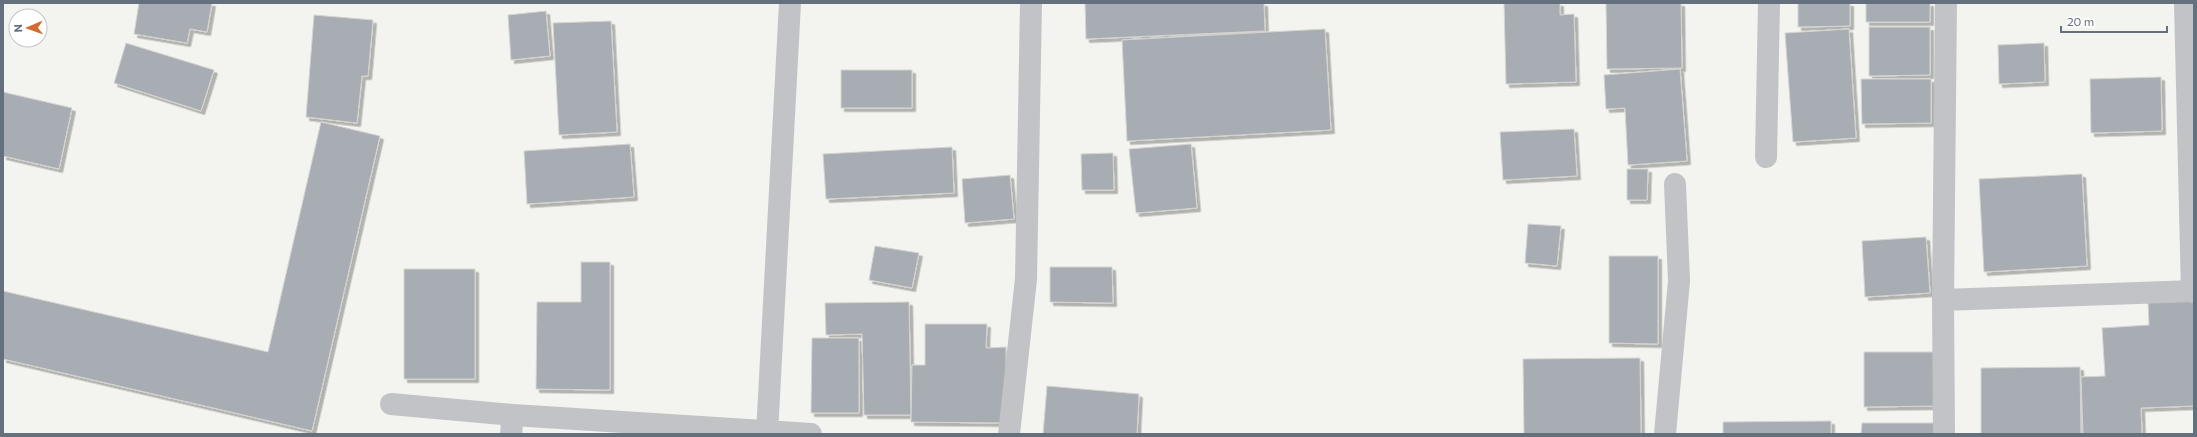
<svg xmlns="http://www.w3.org/2000/svg" width="2197" height="437" font-family="Commissioner,sans-serif">
  <defs>
    <filter id="shadow"><feDropShadow dx="3.5" dy="3.5" stdDeviation="0" flood-color="#0004"/></filter>
  </defs>
  <rect width="100%" height="100%" fill="#f3f3ef"/>
  <path fill="#a8adb3" stroke="#d4d4d2" filter="url(#shadow)" d="M 139,3 L 212,3 L 207,32 L 190,29 L 187,43 L 134,34 Z
    M 1085,3 L 1264,3 L 1265,31 L 1086,39 Z
    M 1504,3 L 1560,3 L 1560,15 L 1574,14 L 1576,82 L 1506,84 Z
    M 1606,3 L 1681,3 L 1682,68 L 1607,69 Z
    M 1798,3 L 1850,3 L 1850,26 L 1798,27 Z
    M 1866,3 L 1930,3 L 1930,22 L 1866,22 Z
    M 546,11 L 550,56 L 511,60 L 508,15 Z
    M 314,15 L 373,20 L 368,76 L 362,76 L 357,123 L 306,117 Z
    M 611,21 L 617,132 L 559,135 L 553,23 Z
    M 1869,27 L 1930,27 L 1930,75 L 1869,76 Z
    M 1325,29 L 1331,130 L 1127,141 L 1122,40 Z
    M 1849,29 L 1856,138 L 1793,142 L 1785,33 Z
    M 126,43 L 214,70 L 201,111 L 114,83 Z
    M 2044,43 L 2045,82 L 1999,84 L 1998,45 Z
    M 1680,69 L 1687,161 L 1628,165 L 1625,108 L 1606,109 L 1604,75 Z
    M 841,70 L 912,70 L 912,108 L 841,108 Z
    M 2161,77 L 2162,131 L 2091,133 L 2090,79 Z
    M 1861,79 L 1931,79 L 1931,123 L 1862,124 Z
    M 3,92 L 72,108 L 59,169 L 3,156 Z
    M 321,122 L 380,136 L 312,431 L 3,359 L 3,291 L 268,352 Z
    M 1574,129 L 1577,176 L 1503,180 L 1500,132 Z
    M 630,144 L 634,197 L 527,204 L 524,151 Z
    M 1191,144 L 1197,208 L 1136,213 L 1129,149 Z
    M 952,147 L 954,193 L 826,199 L 823,154 Z
    M 1113,153 L 1114,190 L 1082,190 L 1081,154 Z
    M 1627,169 L 1648,169 L 1647,200 L 1627,200 Z
    M 2082,174 L 2087,266 L 1984,272 L 1979,179 Z
    M 1010,175 L 1014,219 L 965,223 L 962,179 Z
    M 1528,224 L 1561,226 L 1557,266 L 1525,263 Z
    M 1926,237 L 1930,293 L 1865,297 L 1862,241 Z
    M 875,246 L 919,253 L 912,288 L 869,280 Z
    M 1609,256 L 1658,256 L 1658,344 L 1609,343 Z
    M 581,262 L 610,262 L 610,390 L 536,389 L 537,302 L 581,302 Z
    M 1050,267 L 1112,267 L 1113,303 L 1050,302 Z
    M 404,269 L 475,269 L 475,379 L 404,379 Z
    M 2194,299 L 2194,406 L 2141,408 L 2142,434 L 2083,434 L 2081,377 L 2105,376 L 2102,328 L 2149,325 L 2148,302 Z
    M 909,302 L 911,415 L 864,415 L 862,334 L 826,335 L 825,303 Z
    M 925,324 L 987,324 L 986,348 L 1006,347 L 1006,423 L 911,422 L 912,365 L 925,365 Z
    M 812,338 L 859,338 L 859,413 L 811,413 Z
    M 1864,352 L 1934,352 L 1934,406 L 1864,407 Z
    M 1640,358 L 1641,434 L 1524,434 L 1523,359 Z
    M 2080,367 L 2081,434 L 1981,434 L 1981,368 Z
    M 1047,386 L 1139,394 L 1137,434 L 1043,434 Z
    M 1831,421 L 1831,434 L 1723,434 L 1723,422 Z
    M 1862,423 L 1941,423 L 1941,434 L 1861,434 Z"/>
  <g fill="none" stroke-linecap="round" stroke-linejoin="round">
    <path stroke="#c1c3c7" stroke-width="22" d="M 1946,3 L 1943,300 L 2194,291
      M 2185,3 L 2192,292
      M 1766,157 L 1769,3
      M 1943,300 L 1944,434
      M 391,404 L 513,415
      M 511,434 L 513,415 L 811,434
      M 767,434 L 790,3
      M 1009,434 L 1026,279 L 1031,3
      M 1665,434 L 1679,281 L 1675,184"/>
  </g>
  <rect width="2197" height="437" fill="none" stroke="#65707e" stroke-width="8"/>
  <g transform="translate(28 28) rotate(268)"><circle r="19" fill="#ffffff" stroke="#c1c6cb"/>
  <path d="M0-3L7 15L0 10L-7 15Z" fill="#d36b30"/>
  <text y="-6" font-size="11" font-weight="bold" text-anchor="middle" fill="#65707e">N</text>
  </g>
  <path d="M2061 26v6h106v-6" fill="none" stroke="#65707e" stroke-width="2"/>
  <text x="2067" y="26" font-size="12" fill="#65707e" stroke="#ffffff" stroke-width="3" paint-order="stroke">20 m</text>
</svg>
